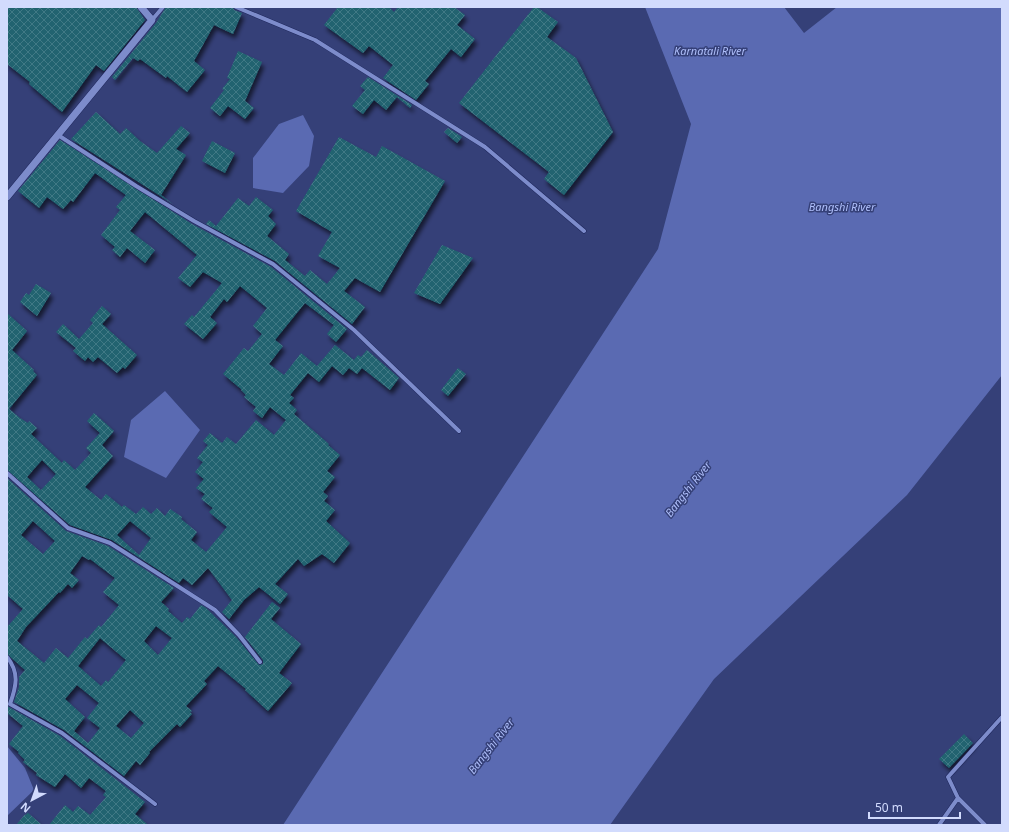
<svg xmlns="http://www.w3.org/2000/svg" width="1009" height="832" font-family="'Noto Sans',sans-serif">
  <defs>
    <pattern id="building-cross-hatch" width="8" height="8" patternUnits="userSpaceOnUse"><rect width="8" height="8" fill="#206370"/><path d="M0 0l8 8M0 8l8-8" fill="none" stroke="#407985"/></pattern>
    <filter id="shadow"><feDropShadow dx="2.5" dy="4.5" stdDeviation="2" flood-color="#0009"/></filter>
  </defs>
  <rect width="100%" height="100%" fill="#354078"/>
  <path fill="#5a6ab2" d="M 645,7 L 784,7 L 804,33 L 837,7 L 1002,7 L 1002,375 L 907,495 L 714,679 L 610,825 L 283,825 L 658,249 L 691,124 Z
    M 303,115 L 314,136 L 309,166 L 283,193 L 253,188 L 253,158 L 279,124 Z
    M 165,391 L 200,430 L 166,478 L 124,457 L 131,420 Z
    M 7,746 L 25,768 L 34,790 L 7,816 Z"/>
  <path fill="url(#building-cross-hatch)" fill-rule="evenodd" filter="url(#shadow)" d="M 7,7 L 136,7 L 145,20 L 104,71 L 96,65 L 62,112 L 29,84 L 30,82 L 7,64 Z
    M 166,7 L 233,7 L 234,10 L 242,13 L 233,34 L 214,25 L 194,61 L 205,70 L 187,92 L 167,76 L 166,78 L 140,59 L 138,61 L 133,58 L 115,80 L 112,77 L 156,23 Z
    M 338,7 L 389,7 L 394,12 L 398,7 L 454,7 L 465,15 L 457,25 L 475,39 L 461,57 L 451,49 L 425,81 L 429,84 L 416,100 L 383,78 L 393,65 L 369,46 L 363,53 L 324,25 Z
    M 534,7 L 537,7 L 558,22 L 547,37 L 576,58 L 613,132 L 564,195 L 544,179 L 549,172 L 459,103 Z
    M 238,51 L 262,62 L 245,101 L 254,108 L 245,119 L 228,106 L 220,116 L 210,108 L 224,90 L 222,89 L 230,79 L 227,78 Z
    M 368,77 L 412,105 L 410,108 L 397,97 L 386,110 L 374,100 L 363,114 L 352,106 L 365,90 L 360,86 Z
    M 96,112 L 120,134 L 126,128 L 140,141 L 157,153 L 181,126 L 190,133 L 176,149 L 186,155 L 161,195 L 173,204 L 71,139 Z
    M 448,128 L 462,137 L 457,143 L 444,132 Z
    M 339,137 L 376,157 L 382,146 L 445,181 L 380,292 L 355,278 L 344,291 L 365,307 L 352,324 L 275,261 L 206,224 L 209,220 L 216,226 L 238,198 L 249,206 L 256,197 L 273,210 L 268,216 L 276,224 L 267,236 L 289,254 L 285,260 L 305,276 L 310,270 L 327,284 L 340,268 L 318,256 L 332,232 L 296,211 Z
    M 60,140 L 192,224 L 271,267 L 347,329 L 336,342 L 327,334 L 334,325 L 305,303 L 275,340 L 283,346 L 269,364 L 284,375 L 301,353 L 317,366 L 335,345 L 354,360 L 358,355 L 361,357 L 367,350 L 399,378 L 390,390 L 362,368 L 357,374 L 349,368 L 343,375 L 332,366 L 319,382 L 308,373 L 290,395 L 294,398 L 289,403 L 297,410 L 294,414 L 329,444 L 328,445 L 340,455 L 327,471 L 335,477 L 323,492 L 328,496 L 324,501 L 335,510 L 326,521 L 350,543 L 334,563 L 322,554 L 304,566 L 298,559 L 275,584 L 288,594 L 280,604 L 259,587 L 244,600 L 229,619 L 222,612 L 232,600 L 208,568 L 192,585 L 183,578 L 179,583 L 112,540 L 70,525 L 7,470 L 7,313 L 27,331 L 12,350 L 34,370 L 33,371 L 37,375 L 9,409 L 20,418 L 28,423 L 29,421 L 37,428 L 31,434 L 62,463 L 64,460 L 75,470 L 91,453 L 86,448 L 100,433 L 87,421 L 94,413 L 114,431 L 102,445 L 113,456 L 85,487 L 101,500 L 106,494 L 122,507 L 124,505 L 136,514 L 143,507 L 151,514 L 157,508 L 165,516 L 170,509 L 182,517 L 181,519 L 197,532 L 191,540 L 206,552 L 227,527 L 209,512 L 213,508 L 201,499 L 205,494 L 196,488 L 204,479 L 195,472 L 203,462 L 197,458 L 208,445 L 203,441 L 210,433 L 222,443 L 227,437 L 236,444 L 256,420 L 274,435 L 286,420 L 270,407 L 262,418 L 253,411 L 256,407 L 244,397 L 246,395 L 241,390 L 241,389 L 223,374 L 244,348 L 248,351 L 262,334 L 253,326 L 267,308 L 240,286 L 227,302 L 224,299 L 210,317 L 217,323 L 203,339 L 184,324 L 192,315 L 194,317 L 222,283 L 203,272 L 190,287 L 178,278 L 197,255 L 145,212 L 130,231 L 155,250 L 145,263 L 127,248 L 120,257 L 112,250 L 115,247 L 101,235 L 120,210 L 116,207 L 126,195 L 95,173 L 73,202 L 71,200 L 63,209 L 47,197 L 39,208 L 18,191 ZM 42,460 L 56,474 L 41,490 L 27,477 ZM 130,521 L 151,538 L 139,555 L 117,535 Z
    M 212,141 L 235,153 L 225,173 L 202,161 Z
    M 442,245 L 473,258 L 440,304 L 414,293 Z
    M 36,284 L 51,293 L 37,316 L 20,302 L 26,293 L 29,295 Z
    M 102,306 L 111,314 L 102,324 L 137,355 L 125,369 L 123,367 L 117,373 L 98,357 L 93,362 L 88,357 L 85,361 L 73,351 L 76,348 L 56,332 L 63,324 L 79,339 L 93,323 L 90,320 Z
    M 458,368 L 466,374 L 448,396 L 441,390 Z
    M 7,478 L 66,531 L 108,546 L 174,588 L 161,602 L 169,609 L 168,611 L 182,623 L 187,617 L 190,619 L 201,605 L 206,608 L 236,637 L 259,665 L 263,664 L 263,660 L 245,637 L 272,602 L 280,608 L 271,619 L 301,644 L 279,673 L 292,683 L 268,711 L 245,690 L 246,689 L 218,666 L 204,681 L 207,684 L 186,706 L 192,711 L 190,712 L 192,714 L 180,727 L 177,724 L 149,752 L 150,753 L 140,765 L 136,761 L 124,776 L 64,730 L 14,702 L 19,687 L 19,677 L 25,670 L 7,654 L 7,627 L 23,609 L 7,595 ZM 33,521 L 55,541 L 43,554 L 21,535 ZM 82,556 L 89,560 L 90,559 L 115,578 L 103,592 L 119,605 L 101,627 L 99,625 L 87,639 L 85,637 L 68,658 L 56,648 L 44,663 L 17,641 L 26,627 L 59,592 L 60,593 L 68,584 L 72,588 L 79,580 L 70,573 ZM 156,626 L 172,638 L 158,655 L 144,641 ZM 100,638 L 126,660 L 108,682 L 106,680 L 101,686 L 78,666 ZM 77,685 L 99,703 L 87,718 L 100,728 L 88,743 L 74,731 L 85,717 L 65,699 ZM 130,710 L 144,723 L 131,738 L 116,726 Z
    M 7,706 L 60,736 L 131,791 L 145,802 L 135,814 L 148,825 L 49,825 L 65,805 L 73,812 L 78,806 L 90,815 L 106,797 L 103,795 L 106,791 L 89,778 L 81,788 L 65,774 L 55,787 L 36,775 L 37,773 L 23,762 L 25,760 L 18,753 L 19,752 L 9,744 L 23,726 L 7,713 Z
    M 964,734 L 973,743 L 949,768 L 939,759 Z
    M 27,812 L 42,825 L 16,825 Z"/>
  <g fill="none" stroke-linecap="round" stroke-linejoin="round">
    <defs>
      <path id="minor" d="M 236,7 L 315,40 L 485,147 L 584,231
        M 152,20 L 163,7
        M 58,135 L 136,186 L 194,221 L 273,264 L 354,330 L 459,431
        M 7,473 L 68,528 L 110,543 L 215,610 L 239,635 L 260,662
        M 7,657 C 20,673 16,687 10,704 L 62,733 L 155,804
        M 939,825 L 958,798
        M 985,825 L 958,798 L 948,777 L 1002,717"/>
      <path id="tertiary" d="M 7,197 L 152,20 L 141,7"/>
    </defs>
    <use href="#minor" stroke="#1d255a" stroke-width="5"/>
    <use href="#tertiary" stroke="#1d255a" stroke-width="8"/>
    <use href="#minor" stroke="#7d8ccb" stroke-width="4"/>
    <use href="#tertiary" stroke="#7d8ccb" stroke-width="7"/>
  </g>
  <g text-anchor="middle" stroke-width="3" stroke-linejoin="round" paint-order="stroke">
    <g font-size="11" font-style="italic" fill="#afbffb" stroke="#354078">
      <text x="710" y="55">Karnatali River</text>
      <text x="842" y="211">Bangshi River</text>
      <text transform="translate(688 489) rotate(-52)" y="4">Bangshi River</text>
      <text transform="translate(491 746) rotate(-52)" y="4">Bangshi River</text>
    </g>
  </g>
  <rect width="1009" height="832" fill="none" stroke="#d2dbfd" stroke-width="16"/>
  <g transform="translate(32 800) rotate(221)" stroke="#354078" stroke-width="3" paint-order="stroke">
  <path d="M0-3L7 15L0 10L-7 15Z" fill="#d2dbfd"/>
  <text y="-6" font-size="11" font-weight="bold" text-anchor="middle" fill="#d2dbfd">N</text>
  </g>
  <path d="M869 812v6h91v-6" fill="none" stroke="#d2dbfd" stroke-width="2"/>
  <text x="875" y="812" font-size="12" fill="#d2dbfd" stroke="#354078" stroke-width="3" paint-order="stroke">50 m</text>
</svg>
